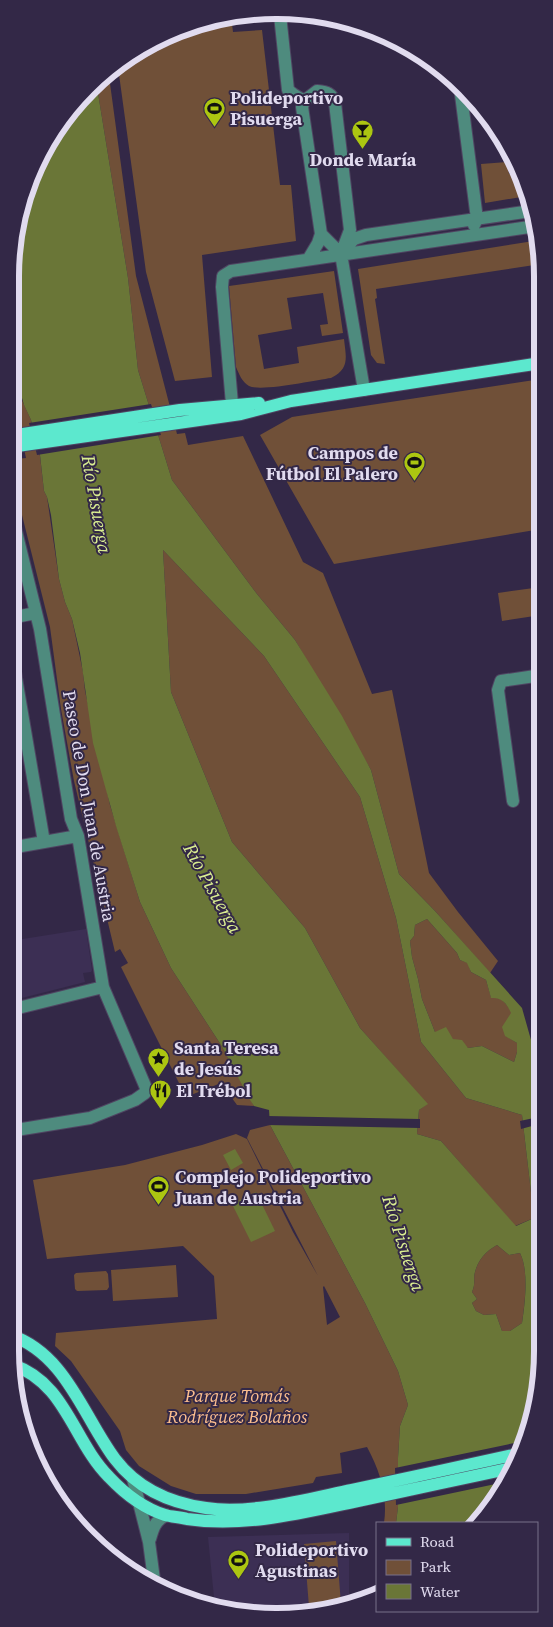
<svg xmlns="http://www.w3.org/2000/svg" width="553" height="1627" font-family="'Source Serif 4',serif">
  <rect width="100%" height="100%" fill="#332847"/>
  <path fill="#3c2f54" d="M 10,538 L 22,606 L 10,608 Z
    M 86,929 L 92,970 L 91,972 L 83,973 L 85,982 L 10,1001 L 10,941 Z
    M 349,1533 L 349,1606 L 345,1608 L 242,1615 L 215,1607 L 208,1537 Z"/>
  <path fill="#705038" fill-rule="evenodd" d="M 231,16 L 233,32 L 262,30 L 280,185 L 291,185 L 296,241 L 202,255 L 212,377 L 175,381 L 146,272 L 118,67 L 143,46 Z
    M 109,76 L 136,276 L 177,434 L 185,433 L 188,445 L 243,436 L 303,562 L 323,573 L 372,694 L 392,690 L 429,873 L 458,912 L 498,961 L 490,973 L 435,911 L 399,874 L 371,770 L 295,640 L 257,594 L 172,480 L 138,370 L 128,278 L 97,87 Z
    M 507,162 L 509,174 L 520,173 L 527,196 L 485,203 L 481,164 Z
    M 540,240 L 541,264 L 376,289 L 377,298 L 375,299 L 385,364 L 377,363 L 371,355 L 358,269 Z
    M 334,271 L 343,333 L 322,336 L 320,325 L 328,324 L 323,293 L 287,298 L 292,329 L 258,335 L 264,369 L 299,363 L 297,347 L 344,339 C 346,357 350,369 331,378 C 316,380 261,392 249,386 C 242,382 239,374 236,367 L 229,286 Z
    M 10,317 L 12,325 L 16,363 L 20,374 L 21,398 L 31,420 L 40,456 L 44,491 L 47,497 L 59,579 L 65,602 L 72,619 L 83,672 L 85,691 L 110,805 L 140,902 L 171,968 L 221,1045 L 254,1106 L 237,1105 L 221,1083 L 186,1097 L 121,967 L 128,963 L 120,949 L 115,952 L 74,781 L 61,709 L 50,627 L 21,511 L 15,459 L 26,458 L 18,422 L 10,407 Z
    M 541,379 L 541,529 L 334,564 L 260,435 L 292,417 Z
    M 163,550 L 264,656 L 360,797 L 396,918 L 421,1042 L 466,1098 L 522,1115 L 534,1218 L 515,1226 L 441,1141 L 417,1134 L 419,1110 L 427,1104 L 360,1028 L 305,928 L 232,842 L 171,692 Z
    M 541,587 L 541,615 L 502,621 L 498,593 Z
    M 427,919 L 457,953 L 460,960 L 468,963 L 471,972 L 486,980 L 491,997 C 502,997 507,1004 512,1013 L 507,1022 L 506,1036 L 517,1043 L 517,1052 L 514,1062 L 482,1046 L 468,1048 L 453,1039 L 435,1032 L 422,999 L 418,979 L 412,957 L 410,941 L 414,936 L 415,925 Z
    M 270,1125 L 365,1303 L 398,1371 L 408,1405 L 400,1426 L 398,1458 L 398,1507 L 396,1523 L 384,1523 C 388,1496 380,1471 367,1447 L 340,1453 L 342,1473 L 316,1477 L 313,1483 L 246,1494 L 196,1494 L 171,1486 L 139,1466 L 126,1450 L 120,1431 L 71,1361 L 55,1346 L 56,1333 L 217,1319 L 214,1276 L 183,1246 L 47,1259 L 33,1180 L 125,1165 L 202,1145 L 236,1134 L 247,1139 L 293,1232 L 318,1276 L 247,1138 L 250,1130 ZM 324,1286 L 340,1317 L 327,1325 L 323,1287 Z
    M 497,1245 L 509,1255 L 520,1253 C 529,1271 525,1302 522,1323 L 510,1331 L 502,1331 L 496,1314 L 484,1315 L 476,1311 L 472,1303 L 477,1299 L 472,1292 C 476,1283 473,1279 475,1272 C 478,1260 486,1251 497,1245 Z
    M 176,1265 L 178,1297 L 113,1301 L 111,1270 Z
    M 106,1271 L 108,1274 L 109,1287 L 107,1290 L 77,1291 L 75,1289 L 74,1275 L 76,1273 Z
    M 336,1541 L 341,1604 L 309,1607 L 304,1544 Z"/>
  <path fill="#6a7637" fill-rule="evenodd" d="M 97,87 L 128,278 L 138,370 L 172,480 L 257,594 L 295,640 L 342,716 L 371,770 L 399,874 L 435,911 L 522,1008 L 542,1079 L 543,1350 L 534,1419 L 498,1499 L 473,1523 L 396,1523 L 398,1507 L 398,1458 L 400,1426 L 408,1405 L 398,1371 L 365,1303 L 270,1125 L 269,1110 L 254,1106 L 250,1100 L 221,1045 L 171,968 L 140,902 L 116,826 L 93,743 L 80,653 L 72,619 L 65,602 L 59,579 L 51,515 L 47,497 L 44,491 L 40,455 L 31,420 L 24,405 L 20,391 L 20,374 L 16,363 L 12,325 L 10,317 L 10,276 L 19,208 L 65,114 ZM 163,550 L 264,656 L 360,797 L 396,918 L 421,1042 L 466,1098 L 522,1115 L 534,1218 L 516,1226 L 441,1141 L 417,1134 L 419,1110 L 428,1104 L 360,1028 L 305,928 L 232,842 L 171,692 ZM 427,919 L 457,953 L 460,960 L 467,963 L 471,972 L 486,980 L 491,998 C 502,997 507,1004 511,1013 L 502,1027 L 505,1036 L 517,1043 L 517,1052 L 514,1062 L 482,1046 L 468,1048 L 462,1040 L 453,1039 L 446,1027 L 435,1032 L 422,999 L 418,979 L 412,957 L 410,941 L 414,936 L 415,925 ZM 497,1245 L 509,1255 L 520,1253 C 529,1271 525,1303 522,1323 L 510,1331 L 502,1331 L 496,1314 L 484,1315 L 476,1311 L 472,1303 L 477,1299 L 472,1292 C 476,1283 473,1279 475,1272 C 478,1260 486,1251 497,1245 Z
    M 235,1149 L 243,1163 L 231,1170 L 223,1155 Z
    M 256,1192 L 275,1231 L 251,1242 L 232,1204 Z"/>
  <path fill="#332847" d="M 151,404 L 161,435 L 37,455 L 29,423 Z
    M 267,1116 L 420,1119 L 420,1128 L 267,1125 Z
    M 543,1116 L 543,1123 L 521,1129 L 520,1121 Z
    M 524,1441 L 505,1482 L 396,1505 L 395,1468 Z"/>
  <g fill="none" stroke-linecap="round" stroke-linejoin="round">
    <defs>
      <path id="minor" d="M 280,15 L 288,90 L 293,94 L 304,101
        M 460,87 L 477,219 L 474,225
        M 317,91 C 327,92 332,93 335,103 L 350,230 L 341,254 L 321,234 L 302,107 L 304,101 Z
        M 344,250 L 354,239 L 366,235 L 531,211
        M 341,254 L 364,390
        M 309,258 L 318,243 L 321,234
        M 232,404 L 222,287 L 223,276 L 231,271 L 536,226
        M 10,507 L 40,629 L 71,819 L 78,836 L 103,987 L 146,1088 L 145,1093 L 135,1100 L 90,1118 L 10,1131
        M 10,618 L 36,613
        M 10,643 L 44,842
        M 513,801 L 498,690 L 501,681 L 542,675
        M 10,848 L 78,836
        M 10,1010 L 103,987
        M 133,1479 L 149,1542 L 155,1587
        M 150,1539 C 153,1528 155,1521 166,1515"/>
      <path id="major" d="M 10,436 L 180,410 L 259,403
        M 10,447 L 241,414 L 291,401 L 541,363
        M 10,1335 C 66,1354 83,1416 115,1459 C 137,1488 170,1503 206,1508 C 250,1515 308,1499 352,1490 C 407,1478 463,1466 518,1454
        M 13,1365 C 66,1383 73,1441 109,1477 C 125,1494 143,1508 165,1515 C 172,1517 180,1517 187,1519 C 248,1528 309,1511 367,1499 C 415,1489 464,1478 512,1468"/>
    </defs>
    <use href="#minor" stroke="#4f4562" stroke-width="14"/>
    <use href="#major" stroke="#4f4562" stroke-width="14"/>
    <use href="#minor" stroke="#4e8b7e" stroke-width="12"/>
    <use href="#major" stroke="#5ce8ce" stroke-width="12"/>
  </g>
  <defs>
    <symbol id="stadium-pin" viewBox="-11 -11 22 30"><path d="M0 17L-7.5 6A9.5 9.5 0 1 1 7.5 6Z" fill="#acc611" stroke="#332847"/><path d="M0-5a6.5 5 0 1 0 0 10a6.5 5 0 1 0 0-10ZM-3.5-1.8h7v3.6h-7Z" fill="#111"/></symbol>
    <symbol id="bar-pin" viewBox="-11 -11 22 30"><path d="M0 17L-7.5 6A9.5 9.5 0 1 1 7.5 6Z" fill="#acc611" stroke="#332847"/><path d="M-6-5H6L.8 .8V4.5H3.5V6h-7V4.5H-.8V.8Z" fill="#111"/></symbol>
    <symbol id="sight-pin" viewBox="-11 -11 22 30"><path d="M0 17L-7.5 6A9.5 9.5 0 1 1 7.5 6Z" fill="#acc611" stroke="#332847"/><path d="M0-6L1.8-2.2L6-1.7L2.9 1.2L3.7 5.4L0 3.3L-3.7 5.4L-2.9 1.2L-6-1.7L-1.8-2.2Z" fill="#111"/></symbol>
    <symbol id="restaurant-pin" viewBox="-11 -11 22 30"><path d="M0 17L-7.5 6A9.5 9.5 0 1 1 7.5 6Z" fill="#acc611" stroke="#332847"/><path d="M-5-6h1v4h1v-4h1v4h1v-4h1v5L-1.5 .5V6h-2V.5L-5-1ZM5-6V6H3V1.5H1.5Q1.5-4 5-6Z" fill="#111"/></symbol>
  </defs>
  <g fill-rule="evenodd">
    <use href="#stadium-pin" x="202" y="96" width="25" height="34"/>
    <use href="#bar-pin" x="350" y="118" width="25" height="34"/>
    <use href="#stadium-pin" x="402" y="450" width="25" height="34"/>
    <use href="#sight-pin" x="146" y="1046" width="25" height="34"/>
    <use href="#restaurant-pin" x="148" y="1078" width="25" height="34"/>
    <use href="#stadium-pin" x="146" y="1174" width="25" height="34"/>
    <use href="#stadium-pin" x="226" y="1548" width="25" height="34"/>
  </g>
  <g text-anchor="middle" stroke-width="4" stroke-linejoin="round" paint-order="stroke">
    <g font-size="18" font-weight="bold" fill="#e1dbef" stroke="#332847" text-anchor="start">
      <text x="230" y="104">Polideportivo<tspan x="230" dy="21">Pisuerga</tspan></text>
      <text x="363" y="166" text-anchor="middle">Donde María</text>
      <text x="398" y="459" text-anchor="end">Campos de<tspan x="398" dy="21">Fútbol El Palero</tspan></text>
      <text x="174" y="1054">Santa Teresa<tspan x="174" dy="21">de Jesús</tspan></text>
      <text x="176" y="1097">El Trébol</text>
      <text x="175" y="1183">Complejo Polideportivo<tspan x="175" dy="21">Juan de Austria</tspan></text>
      <text x="255" y="1556">Polideportivo<tspan x="255" dy="21">Agustinas</tspan></text>
    </g>
    <g font-size="18" fill="#e1dbef" stroke="#332847">
      <text transform="translate(89 806) rotate(80)" y="6">Paseo de Don Juan de Austria</text>
    </g>
    <g font-size="18" font-style="italic" fill="#fcbe8e" stroke="#332847">
      <text x="237" y="1402">Parque Tomás<tspan x="237" dy="21">Rodríguez Bolaños</tspan></text>
    </g>
    <g font-size="19" font-style="italic" fill="#daee91" stroke="#332847">
      <text transform="translate(97 504) rotate(80)" y="7">Río Pisuerga</text>
      <text transform="translate(213 888) rotate(61)" y="7">Río Pisuerga</text>
      <text transform="translate(404 1243) rotate(72)" y="7">Río Pisuerga</text>
    </g>
  </g>
  <path d="M0 0H553V1627H0ZM276 19H277A257 257 0 0 1 534 276V1351A257 257 0 0 1 277 1608H276A257 257 0 0 1 19 1351V276A257 257 0 0 1 276 19Z" fill="#332847" fill-rule="evenodd"/>
  <path fill="none" stroke="#e1dbef" stroke-width="6" d="M276 19H277A257 257 0 0 1 534 276V1351A257 257 0 0 1 277 1608H276A257 257 0 0 1 19 1351V276A257 257 0 0 1 276 19Z"/>
  <rect x="376" y="1522" width="162" height="90" fill="#332847" stroke="#79708a"/>
  <rect x="386" y="1538" width="25" height="8" fill="#5ce8ce" stroke="#79708a"/>
  <text x="420" y="1547" font-size="15" fill="#e1dbef">Road</text>
  <rect x="386" y="1560" width="25" height="15" fill="#705038" stroke="#79708a"/>
  <text x="420" y="1572" font-size="15" fill="#e1dbef">Park</text>
  <rect x="386" y="1584" width="25" height="15" fill="#6a7637" stroke="#79708a"/>
  <text x="420" y="1597" font-size="15" fill="#e1dbef">Water</text>
</svg>
